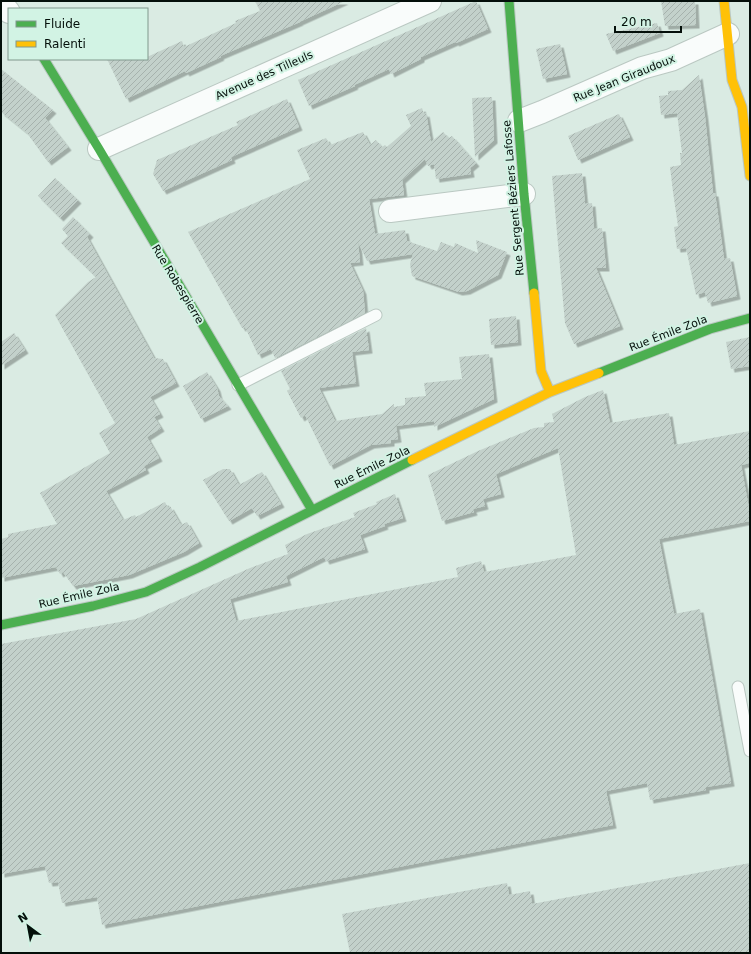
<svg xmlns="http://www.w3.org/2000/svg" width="751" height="954" font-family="'DejaVu Sans',sans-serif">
  <defs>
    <pattern id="building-hatch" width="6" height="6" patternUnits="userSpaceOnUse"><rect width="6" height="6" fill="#c3d1cb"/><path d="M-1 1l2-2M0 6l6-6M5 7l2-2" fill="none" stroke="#a6b2ad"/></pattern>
    <filter id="shadow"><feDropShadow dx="3.5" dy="3.5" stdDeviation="0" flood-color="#0004"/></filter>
  </defs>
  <rect width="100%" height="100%" fill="#daebe3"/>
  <path fill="url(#building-hatch)" filter="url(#shadow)" d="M 255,1 L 345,1 L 299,22 L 300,22 L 220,56 L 221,57 L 186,73 L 185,71 L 126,99 L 107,59 L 147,59 L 147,57 L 182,41 L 184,47 L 236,23 L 235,21 L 260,11 Z
    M 476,1 L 488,29 L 456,43 L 455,42 L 421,57 L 421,59 L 391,74 L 389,69 L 354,85 L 355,86 L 309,106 L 298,80 Z
    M 661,1 L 695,1 L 696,25 L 665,26 Z
    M 657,23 L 660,33 L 613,51 L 606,34 Z
    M 560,44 L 567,74 L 543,79 L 536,49 Z
    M 1,69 L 53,110 L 45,118 L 68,147 L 48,162 L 27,133 L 1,112 Z
    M 699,75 L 705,117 L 713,193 L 715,193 L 724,259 L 730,258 L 737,296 L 708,303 L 705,292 L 696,295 L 686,248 L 677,249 L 674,227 L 678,226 L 673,192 L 670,167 L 681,165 L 680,153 L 682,153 L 677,113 L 661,115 L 659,96 L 668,95 L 668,91 L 682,90 Z
    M 492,97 L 494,140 L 475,157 L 472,98 Z
    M 287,99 L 299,127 L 231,157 L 232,160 L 163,191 L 153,174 L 157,160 L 238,125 L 236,122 Z
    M 422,108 L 424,114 L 426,113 L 433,154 L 431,142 L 443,132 L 449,138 L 452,136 L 476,163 L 470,168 L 471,174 L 436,179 L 434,164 L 428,166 L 425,159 L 402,180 L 404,195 L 369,199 L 375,234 L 405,230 L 407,241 L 437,251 L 441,242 L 454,247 L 455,243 L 478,253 L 476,240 L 507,252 L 498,275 L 467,291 L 459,292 L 412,276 L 410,264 L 413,254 L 367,261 L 358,242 L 360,262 L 350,263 L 363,291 L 365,313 L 275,358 L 271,349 L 258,355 L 245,327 L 242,328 L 188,232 L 310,179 L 297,150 L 326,138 L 330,145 L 363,132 L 370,145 L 376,140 L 382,147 L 385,145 L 387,147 L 411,126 L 406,115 Z
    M 619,114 L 630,137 L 578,160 L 568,136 Z
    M 582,173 L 585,204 L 592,203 L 594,229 L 602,228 L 606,268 L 596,268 L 620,326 L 574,344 L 565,323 L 552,176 Z
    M 55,178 L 78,200 L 60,218 L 38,196 Z
    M 73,217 L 90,234 L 87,237 L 154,358 L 163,359 L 176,383 L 150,397 L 160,414 L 154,417 L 161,428 L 147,437 L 159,458 L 144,466 L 146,470 L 106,491 L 123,520 L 135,515 L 136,517 L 165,502 L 168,508 L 170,506 L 181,525 L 187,522 L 199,543 L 184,552 L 129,575 L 73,586 L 63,572 L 60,574 L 56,567 L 1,578 L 1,539 L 8,537 L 8,534 L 57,524 L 40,493 L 110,453 L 99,433 L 115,423 L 55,315 L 88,282 L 96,277 L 61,243 L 68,236 L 62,229 Z
    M 516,316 L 518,342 L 491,345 L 489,319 Z
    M 366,328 L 369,350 L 352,352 L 356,383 L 319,388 L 335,421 L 382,414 L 394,404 L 394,407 L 405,405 L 405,398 L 426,396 L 424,383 L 462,379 L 459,357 L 489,354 L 494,399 L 434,427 L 434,421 L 396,426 L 398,439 L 391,440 L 391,443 L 371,445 L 330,466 L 305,415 L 301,418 L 287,391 L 290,389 L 281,371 Z
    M 14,333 L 25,350 L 1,366 L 1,342 Z
    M 750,337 L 750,366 L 731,369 L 726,342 Z
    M 207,372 L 217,388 L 219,396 L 228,406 L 201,419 L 183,386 Z
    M 603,390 L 610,423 L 669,413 L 674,445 L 750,431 L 750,463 L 741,465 L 750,514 L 750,521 L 659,539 L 674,614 L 700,609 L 731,783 L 706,787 L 706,790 L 650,800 L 647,783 L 606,791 L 613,825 L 102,925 L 97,897 L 62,903 L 58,882 L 49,883 L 45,866 L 1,874 L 1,644 L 136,619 L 250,568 L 288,554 L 285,545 L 307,534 L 355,517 L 353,513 L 377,504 L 376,502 L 395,494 L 403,518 L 384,524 L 385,526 L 360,535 L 365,549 L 326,561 L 324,557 L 286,576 L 288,582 L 230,599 L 236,621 L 458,577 L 456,568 L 481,561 L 484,572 L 576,555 L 558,448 L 496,474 L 501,494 L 483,499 L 485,506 L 473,509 L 474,512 L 442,521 L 428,475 L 478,451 L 534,428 L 544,427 L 544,423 L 554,422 L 552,414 L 585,397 Z
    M 223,469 L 230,469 L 239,485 L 262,472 L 281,504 L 257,516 L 252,508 L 229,521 L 203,480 Z
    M 750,863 L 750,953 L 350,953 L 342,914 L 507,883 L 509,895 L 530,891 L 532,904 Z"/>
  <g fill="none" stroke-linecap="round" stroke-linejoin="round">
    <defs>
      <path id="lane" d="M 238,385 L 376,315
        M 738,687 L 750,751"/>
      <path id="street" d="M 1,2 L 9,12
        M 519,121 L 542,112 L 642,68 L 671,60 L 728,34
        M 99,149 L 430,1
        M 390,211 L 524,194"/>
      <path id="fast" d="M 509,1 L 524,194 L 534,293
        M 44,59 L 99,149 L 312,510
        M 599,373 L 710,329 L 750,318
        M 1,625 L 93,606 L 146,592 L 200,567 L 412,460"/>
      <path id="slow" d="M 724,1 L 732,80 L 742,107 L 750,176
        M 534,293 L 541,371 L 550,392
        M 412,460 L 550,392 L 599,373"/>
    </defs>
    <use href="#lane" stroke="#bac8c2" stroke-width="13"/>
    <use href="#street" stroke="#bac8c2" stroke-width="24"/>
    <use href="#fast" stroke="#bac8c2" stroke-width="11"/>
    <use href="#slow" stroke="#bac8c2" stroke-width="11"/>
    <use href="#lane" stroke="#f9fcfb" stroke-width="11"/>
    <use href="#street" stroke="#f9fcfb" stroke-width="22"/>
    <use href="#fast" stroke="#4caf50" stroke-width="9"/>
    <use href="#slow" stroke="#ffc107" stroke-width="9"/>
  </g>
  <g text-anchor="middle" stroke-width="4" stroke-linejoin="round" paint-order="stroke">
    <g font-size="11" fill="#040f0a" stroke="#d2f3e4">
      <text transform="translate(264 75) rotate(-24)" y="4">Avenue des Tilleuls</text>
      <text transform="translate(624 78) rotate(-22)" y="4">Rue Jean Giraudoux</text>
      <text transform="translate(513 198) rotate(-95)" y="4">Rue Sergent Béziers Lafosse</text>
      <text transform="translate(178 284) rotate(59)" y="4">Rue Robespierre</text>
      <text transform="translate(668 333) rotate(-21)" y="4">Rue Émile Zola</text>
      <text transform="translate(372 467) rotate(-26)" y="4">Rue Émile Zola</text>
      <text transform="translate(79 595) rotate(-13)" y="4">Rue Émile Zola</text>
    </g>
  </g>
  <rect width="751" height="954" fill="none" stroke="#040f0a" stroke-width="4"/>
  <rect x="8" y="8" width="140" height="52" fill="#d2f3e4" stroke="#80988d"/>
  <rect x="16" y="21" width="20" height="6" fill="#4caf50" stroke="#80988d"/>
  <text x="44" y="28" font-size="12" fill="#040f0a">Fluide</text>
  <rect x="16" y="41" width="20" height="6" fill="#ffc107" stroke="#80988d"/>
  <text x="44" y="48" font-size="12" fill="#040f0a">Ralenti</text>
  <g transform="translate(28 926) rotate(328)" stroke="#d2f3e4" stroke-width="3" paint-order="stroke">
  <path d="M0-3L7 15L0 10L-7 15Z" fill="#040f0a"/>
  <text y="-6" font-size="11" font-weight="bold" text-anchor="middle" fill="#040f0a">N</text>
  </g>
  <path d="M615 26v6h66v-6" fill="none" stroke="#040f0a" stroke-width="2"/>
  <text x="621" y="26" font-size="12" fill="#040f0a" stroke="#d2f3e4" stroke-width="3" paint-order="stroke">20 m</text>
</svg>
